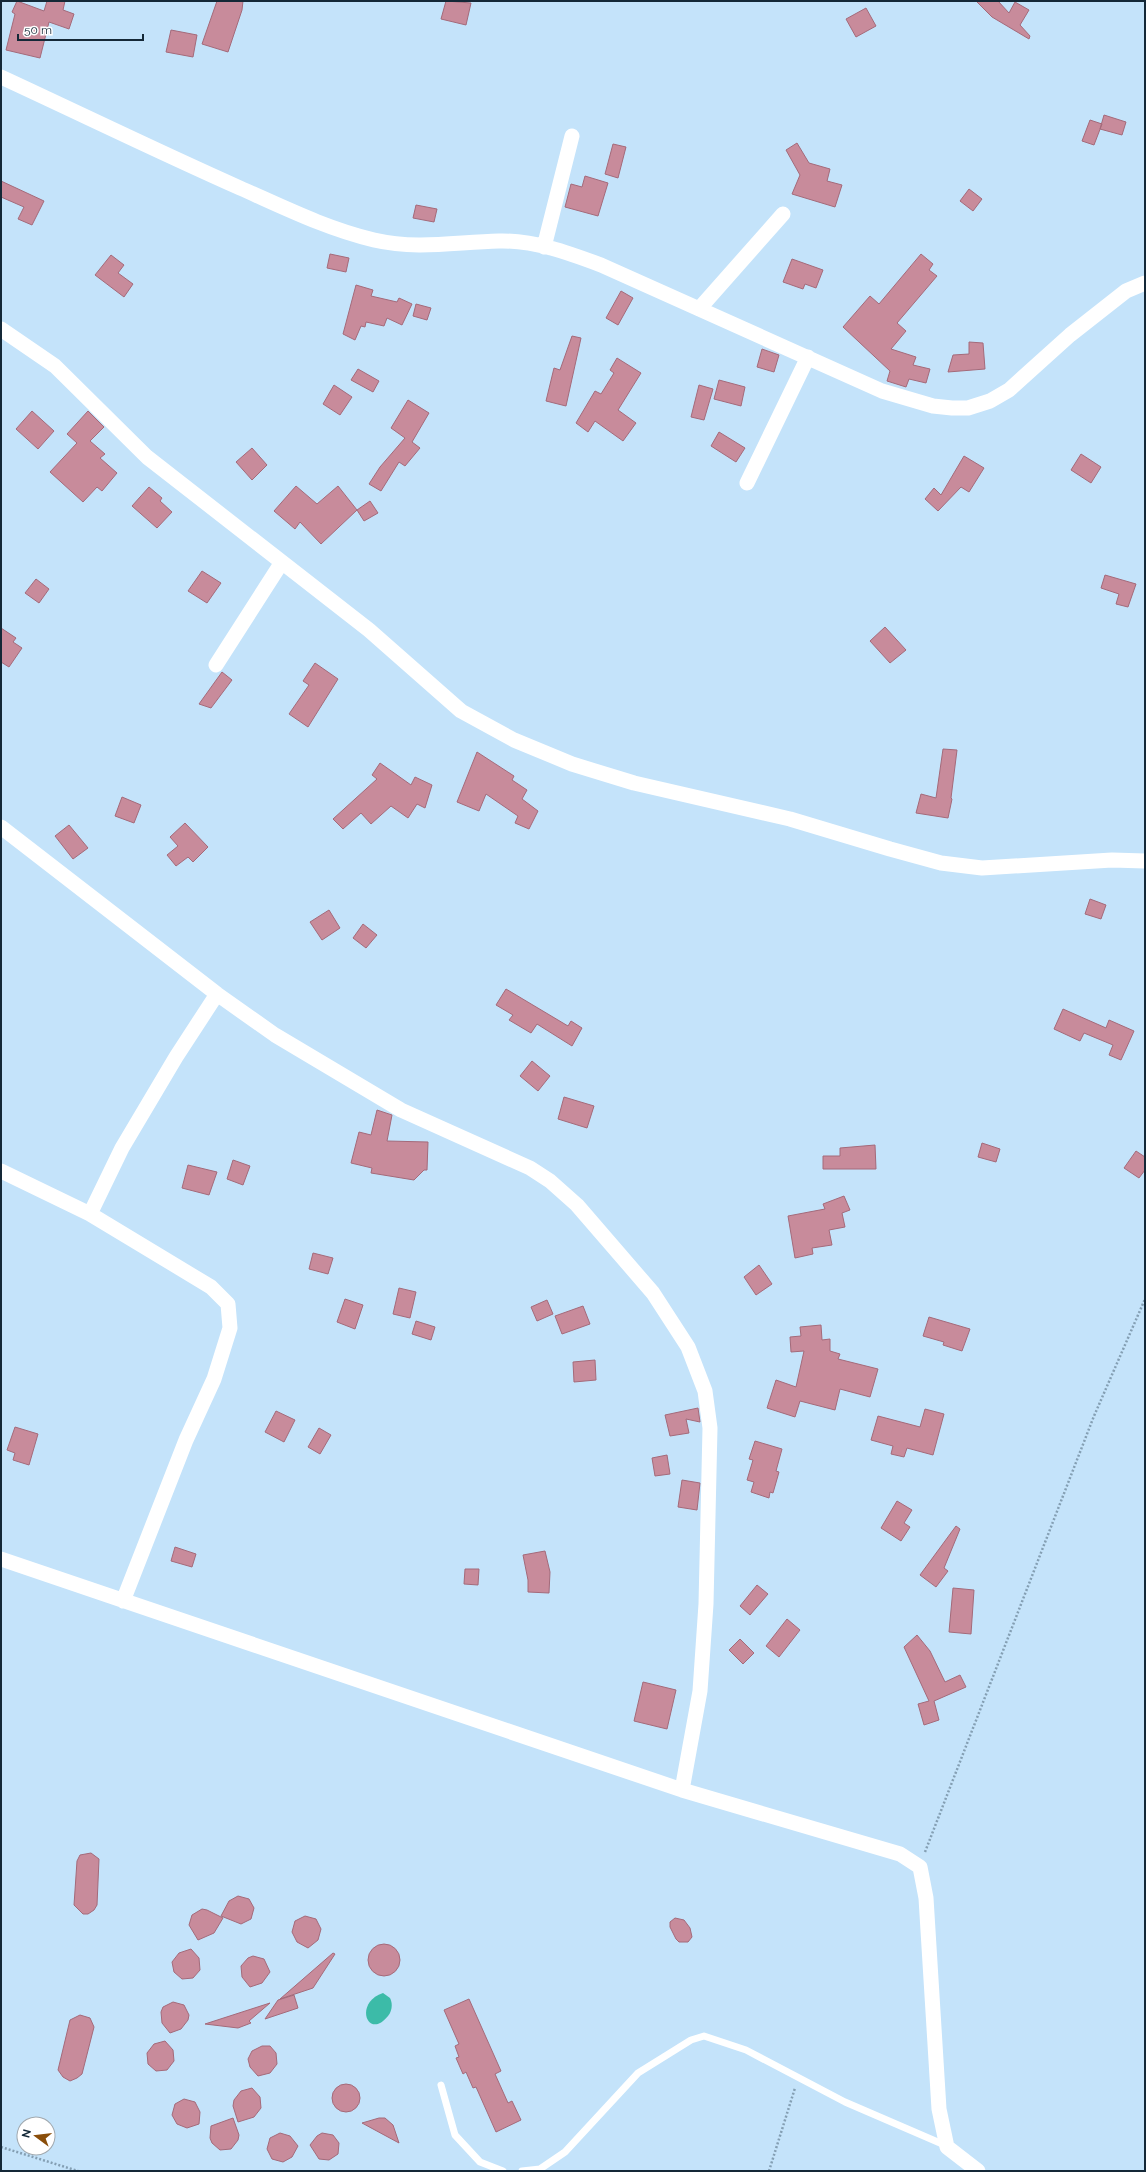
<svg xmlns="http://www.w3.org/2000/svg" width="1146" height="2172" font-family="Raleway,sans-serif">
  <rect width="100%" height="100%" fill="#c4e3fa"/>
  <path fill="#3cbba8" d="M 383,1993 L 390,1998 C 393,2004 392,2011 388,2016 C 368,2041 353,2003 383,1993 Z"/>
  <path fill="#c88b9b" stroke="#a46a7a" d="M 17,1 L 44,11 L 47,1 L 65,1 L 63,10 L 74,14 L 69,29 L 49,22 L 40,58 L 6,50 L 15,14 L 12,12 Z
    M 217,1 L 243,1 L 242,10 L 228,52 L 202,44 Z
    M 446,1 L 471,3 L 466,25 L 441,19 Z
    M 976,1 L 998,1 L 1009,13 L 1015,2 L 1029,10 L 1020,25 L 1030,36 L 1029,39 L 992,17 Z
    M 866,8 L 876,26 L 856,37 L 846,19 Z
    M 171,30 L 197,35 L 193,57 L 166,52 Z
    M 1104,115 L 1126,122 L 1122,135 L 1100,129 Z
    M 1090,120 L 1102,124 L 1094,145 L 1082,141 Z
    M 797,143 L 809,163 L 830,169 L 827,181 L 842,185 L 835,207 L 792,194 L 800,175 L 786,150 Z
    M 613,144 L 626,147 L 618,178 L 605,174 Z
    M 585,176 L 608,183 L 598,216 L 565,207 L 571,184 L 582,187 Z
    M 1,181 L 44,201 L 32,225 L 18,219 L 24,207 L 1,197 Z
    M 969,189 L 982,199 L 973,211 L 960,201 Z
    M 416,205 L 437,209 L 434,222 L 413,218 Z
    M 330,254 L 349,258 L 346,272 L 327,268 Z
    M 921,254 L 933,264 L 929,270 L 937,276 L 897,323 L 906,331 L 891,349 L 916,357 L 913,365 L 930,369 L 926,383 L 909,379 L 906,387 L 887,381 L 890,371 L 843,327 L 870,296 L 879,304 Z
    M 111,255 L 124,265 L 118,273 L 133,284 L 124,297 L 95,275 Z
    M 792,259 L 823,270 L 816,288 L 805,284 L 803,289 L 783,282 Z
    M 356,285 L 373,290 L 371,296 L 397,302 L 399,298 L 412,304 L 402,325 L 387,318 L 384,326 L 366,322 L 365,327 L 361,326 L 355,340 L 343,334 Z
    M 621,291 L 633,298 L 618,325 L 606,318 Z
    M 416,304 L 431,308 L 427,320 L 413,316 Z
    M 572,336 L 581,338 L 566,406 L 546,401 L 554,368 L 560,370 Z
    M 969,342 L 983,343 L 985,369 L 948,372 L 953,355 L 969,354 Z
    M 762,349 L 779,355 L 774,372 L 757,367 Z
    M 617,358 L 641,373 L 618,410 L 636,423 L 623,441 L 595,421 L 588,432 L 576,423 L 595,391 L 601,394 L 614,373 L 610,370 Z
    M 358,369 L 379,381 L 373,392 L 351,380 Z
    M 719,380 L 745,387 L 741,406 L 714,399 Z
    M 334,385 L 352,397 L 340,415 L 323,404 Z
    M 699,385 L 713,389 L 704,420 L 691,417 Z
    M 408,400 L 429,413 L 412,442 L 420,448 L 405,466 L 399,462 L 381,491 L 369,484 L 380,467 L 405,438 L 391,428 Z
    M 32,411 L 54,431 L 38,449 L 16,429 Z
    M 88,411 L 104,427 L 90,441 L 105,454 L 100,458 L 117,473 L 102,491 L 97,487 L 83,502 L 50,472 L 77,443 L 67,434 Z
    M 719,432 L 745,448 L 736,462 L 711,446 Z
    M 252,448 L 267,465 L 252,480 L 236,462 Z
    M 1081,454 L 1101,467 L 1091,483 L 1071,470 Z
    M 964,456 L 984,468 L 969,492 L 961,487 L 938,511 L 925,499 L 934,488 L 941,495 Z
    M 296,486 L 317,504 L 338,486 L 357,510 L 321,544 L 300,522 L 295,529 L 274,511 Z
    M 149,487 L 162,498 L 160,501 L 172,512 L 157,528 L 132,506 Z
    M 370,501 L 378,513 L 364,521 L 357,510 Z
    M 202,571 L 221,583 L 207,603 L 188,591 Z
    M 1105,575 L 1136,584 L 1128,607 L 1116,604 L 1119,594 L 1101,588 Z
    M 36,579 L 49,589 L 39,603 L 25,593 Z
    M 885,627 L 906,650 L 890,663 L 870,641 Z
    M 1,628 L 16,638 L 13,642 L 22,648 L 9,667 L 1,662 Z
    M 315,663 L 338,679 L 308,727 L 289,714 L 309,685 L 303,681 Z
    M 222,672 L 232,680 L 211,708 L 199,704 Z
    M 943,749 L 957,750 L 951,798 L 952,799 L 948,818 L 916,813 L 921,794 L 936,798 Z
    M 477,752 L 514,776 L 512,780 L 527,790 L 522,799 L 538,811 L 529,829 L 515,823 L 518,816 L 486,794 L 479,811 L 457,802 Z
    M 380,763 L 411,785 L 415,777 L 432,785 L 425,808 L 417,804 L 408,818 L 391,806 L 371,824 L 361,813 L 343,829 L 333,819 L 377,779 L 372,775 Z
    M 122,797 L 141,805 L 134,823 L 115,816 Z
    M 185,823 L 208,847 L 193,862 L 188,857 L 176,866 L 167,855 L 178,846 L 170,837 Z
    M 69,825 L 88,848 L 73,859 L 55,836 Z
    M 1090,899 L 1106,905 L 1101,919 L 1085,914 Z
    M 329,910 L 340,928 L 322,940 L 310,922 Z
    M 363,924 L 377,935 L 366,948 L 353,938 Z
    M 506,989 L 568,1026 L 571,1021 L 582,1028 L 572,1046 L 537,1024 L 531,1033 L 509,1020 L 513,1015 L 496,1005 Z
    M 1063,1009 L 1106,1028 L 1109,1020 L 1134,1031 L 1121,1060 L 1109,1055 L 1113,1045 L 1084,1033 L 1080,1041 L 1054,1029 Z
    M 532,1061 L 550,1076 L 538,1091 L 520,1076 Z
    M 564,1097 L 594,1106 L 587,1128 L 558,1119 Z
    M 377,1110 L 392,1115 L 387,1141 L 428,1142 L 427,1170 L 424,1170 L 414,1180 L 371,1173 L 372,1168 L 351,1163 L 359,1132 L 371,1135 Z
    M 982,1143 L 1000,1149 L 996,1162 L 978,1157 Z
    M 875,1145 L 876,1169 L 823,1169 L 823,1156 L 840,1156 L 840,1148 Z
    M 1136,1151 L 1145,1157 L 1145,1170 L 1139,1178 L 1124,1168 Z
    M 233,1160 L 250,1166 L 243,1185 L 227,1179 Z
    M 188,1165 L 217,1172 L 209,1195 L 182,1188 Z
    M 844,1196 L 850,1210 L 842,1213 L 845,1227 L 829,1230 L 832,1245 L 812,1248 L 813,1254 L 795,1258 L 788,1216 L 825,1209 L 823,1204 Z
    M 313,1253 L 333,1258 L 328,1274 L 309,1269 Z
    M 759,1265 L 772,1284 L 756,1295 L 744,1277 Z
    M 399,1288 L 416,1292 L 410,1318 L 393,1314 Z
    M 345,1299 L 363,1305 L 355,1329 L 337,1322 Z
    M 547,1300 L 553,1314 L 537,1321 L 531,1307 Z
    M 583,1306 L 590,1324 L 562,1334 L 555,1316 Z
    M 929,1317 L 970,1329 L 962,1351 L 943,1345 L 944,1342 L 923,1336 Z
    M 416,1321 L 435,1327 L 431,1340 L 412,1334 Z
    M 821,1325 L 822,1340 L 830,1339 L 830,1351 L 840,1354 L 838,1359 L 878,1369 L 870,1397 L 840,1389 L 835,1410 L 800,1401 L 795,1417 L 767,1408 L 776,1380 L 796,1387 L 804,1351 L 791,1352 L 790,1337 L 801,1336 L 800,1327 Z
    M 595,1360 L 596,1380 L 574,1382 L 573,1362 Z
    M 698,1408 L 700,1422 L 686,1419 L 689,1433 L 670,1436 L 665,1415 Z
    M 925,1409 L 944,1414 L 933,1455 L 907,1448 L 904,1457 L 891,1454 L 893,1446 L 871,1440 L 878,1416 L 920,1427 Z
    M 276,1411 L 295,1420 L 284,1442 L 265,1432 Z
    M 15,1427 L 38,1434 L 29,1465 L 13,1460 L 15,1453 L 7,1450 Z
    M 319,1428 L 331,1435 L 320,1454 L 308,1447 Z
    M 755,1441 L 782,1449 L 776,1471 L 779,1472 L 773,1493 L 770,1492 L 769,1498 L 751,1492 L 754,1482 L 747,1480 L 753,1460 L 749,1459 Z
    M 667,1455 L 670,1474 L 655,1476 L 652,1458 Z
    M 682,1480 L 700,1483 L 697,1510 L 678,1507 Z
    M 897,1501 L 912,1510 L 904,1523 L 910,1527 L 901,1541 L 881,1528 Z
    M 956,1526 L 960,1529 L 944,1568 L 948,1571 L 936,1587 L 920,1575 Z
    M 175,1547 L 196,1554 L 192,1567 L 171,1561 Z
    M 545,1551 L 550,1572 L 549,1593 L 528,1592 L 528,1580 L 523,1555 Z
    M 465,1569 L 479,1569 L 478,1585 L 464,1584 Z
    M 757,1585 L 768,1594 L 750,1615 L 740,1606 Z
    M 953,1588 L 974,1590 L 971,1634 L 949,1632 Z
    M 787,1619 L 800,1630 L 779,1657 L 766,1646 Z
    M 917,1635 L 930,1651 L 945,1682 L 960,1675 L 966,1687 L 934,1701 L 939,1720 L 924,1725 L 918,1704 L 929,1701 L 904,1647 Z
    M 740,1639 L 754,1653 L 743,1664 L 729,1650 Z
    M 643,1682 L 676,1690 L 667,1729 L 634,1721 Z
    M 91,1853 L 99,1859 L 97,1905 L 94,1910 L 88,1914 L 83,1914 L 74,1905 L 77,1861 L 80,1855 Z
    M 238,1896 L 249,1899 L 254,1908 L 251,1919 L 241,1924 L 221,1916 L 229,1901 Z
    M 202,1909 L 207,1910 L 223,1918 L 214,1933 L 198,1940 L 189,1925 L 192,1915 Z
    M 305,1916 L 316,1919 L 321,1929 L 318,1940 L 308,1948 L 297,1942 L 292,1932 L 295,1921 Z
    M 675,1918 L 684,1920 L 690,1928 L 692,1937 L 688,1942 L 679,1942 L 676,1939 L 670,1927 L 670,1922 Z
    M368 1960a16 16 0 1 1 32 0a16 16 0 1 1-32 0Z
    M 191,1949 L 199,1958 L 200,1970 L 193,1978 L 182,1979 L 174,1972 L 172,1962 L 179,1953 Z
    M 333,1953 L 335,1954 L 313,1988 L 280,1999 Z
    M 253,1956 L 264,1959 L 270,1972 L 262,1983 L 250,1987 L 242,1977 L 241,1966 L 248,1958 Z
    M 294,1995 L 298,2008 L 265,2019 L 278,2000 Z
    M 469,1999 L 501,2071 L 495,2074 L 508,2103 L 512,2101 L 521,2120 L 496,2132 L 476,2087 L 473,2088 L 466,2072 L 463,2074 L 456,2058 L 459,2057 L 455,2046 L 459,2044 L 444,2010 Z
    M 173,2002 L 184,2005 L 189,2015 L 188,2020 L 181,2029 L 170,2033 L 162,2023 L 161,2012 L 163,2007 Z
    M 270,2003 L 249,2021 L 251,2023 L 238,2028 L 205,2024 Z
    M 80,2015 L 90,2018 L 94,2027 L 82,2074 L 77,2078 L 70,2081 L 63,2077 L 58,2070 L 70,2020 Z
    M 165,2041 L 173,2050 L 174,2061 L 167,2070 L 156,2071 L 148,2064 L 147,2053 L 154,2044 Z
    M 262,2046 L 270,2046 L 276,2053 L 277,2064 L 270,2073 L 258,2076 L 250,2067 L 248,2059 L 252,2051 Z
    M332 2098a14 14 0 1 1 28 0a14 14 0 1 1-28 0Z
    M 252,2088 L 260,2097 L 261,2108 L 254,2117 L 238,2122 L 233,2106 L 234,2100 L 241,2091 Z
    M 184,2099 L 195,2102 L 200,2112 L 199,2124 L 187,2128 L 177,2124 L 172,2115 L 175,2104 Z
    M 233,2118 L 239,2135 L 238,2140 L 231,2149 L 220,2150 L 212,2143 L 210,2138 L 211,2126 Z
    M 379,2118 L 385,2118 L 393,2125 L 399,2143 L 362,2123 Z
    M 280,2133 L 290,2136 L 298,2146 L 292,2157 L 283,2162 L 272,2159 L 267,2149 L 270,2138 Z
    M 322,2133 L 333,2135 L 339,2143 L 338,2154 L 329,2160 L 319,2159 L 310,2145 L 317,2136 Z"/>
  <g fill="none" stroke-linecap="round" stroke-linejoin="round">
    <path stroke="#849fb3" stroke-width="2.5" stroke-dasharray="2 2" stroke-linecap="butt" d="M 925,1852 L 1094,1416 L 1145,1299
      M 1,2147 L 78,2171
      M 769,2171 L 795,2088"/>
    <path stroke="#fff" stroke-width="7" d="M 441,2085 L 455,2135 L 480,2162 L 503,2171
      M 522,2171 L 540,2169 L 565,2152 L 638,2073 L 691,2040 L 704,2036 L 746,2050 L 845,2102 L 947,2146"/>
    <path stroke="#fff" stroke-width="15" d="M 1,77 C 81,114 159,152 240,188 C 283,207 327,229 374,240 C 418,250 455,242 499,241 C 534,240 569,253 601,265 L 882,391 L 933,406 L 952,408 L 968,408 L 990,401 L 1009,390 L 1070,335 L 1126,291 L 1145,283
      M 544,247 L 572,136
      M 699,309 L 783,214
      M 1,329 L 55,366 L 147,457 L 369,630 L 461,711 L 514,740 L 572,764 L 634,783 L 790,819 L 890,849 L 941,863 L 982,868 L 1112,860 L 1145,861
      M 747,483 L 808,357
      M 216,665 L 282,562
      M 1,827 L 217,994 L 275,1035 L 401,1110 L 530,1168 L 550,1181 L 577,1205 L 653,1293 L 688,1347 L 705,1391 L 710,1428 L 706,1604 L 700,1691 L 682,1790
      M 1,1171 L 90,1214 L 211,1287 L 228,1304 L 230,1328 L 214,1379 L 186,1440 L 123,1601
      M 90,1214 L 122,1148 L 176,1057 L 217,994
      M 1,1559 L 682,1790 L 900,1854 L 920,1867 L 926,1898 L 939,2109 L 947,2147 L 978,2171"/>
  </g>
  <rect width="1146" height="2172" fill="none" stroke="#142837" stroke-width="4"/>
  <g transform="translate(36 2136) rotate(285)"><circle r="19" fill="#ffffff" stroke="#a1a9af"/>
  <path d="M0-3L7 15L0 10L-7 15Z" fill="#8a4e0a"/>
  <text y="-6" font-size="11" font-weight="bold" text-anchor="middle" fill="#142837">N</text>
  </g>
  <path d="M18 34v6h125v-6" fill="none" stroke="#142837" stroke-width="2"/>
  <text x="24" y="34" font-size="12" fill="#142837" stroke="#ffffff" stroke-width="3" paint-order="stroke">50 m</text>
</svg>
